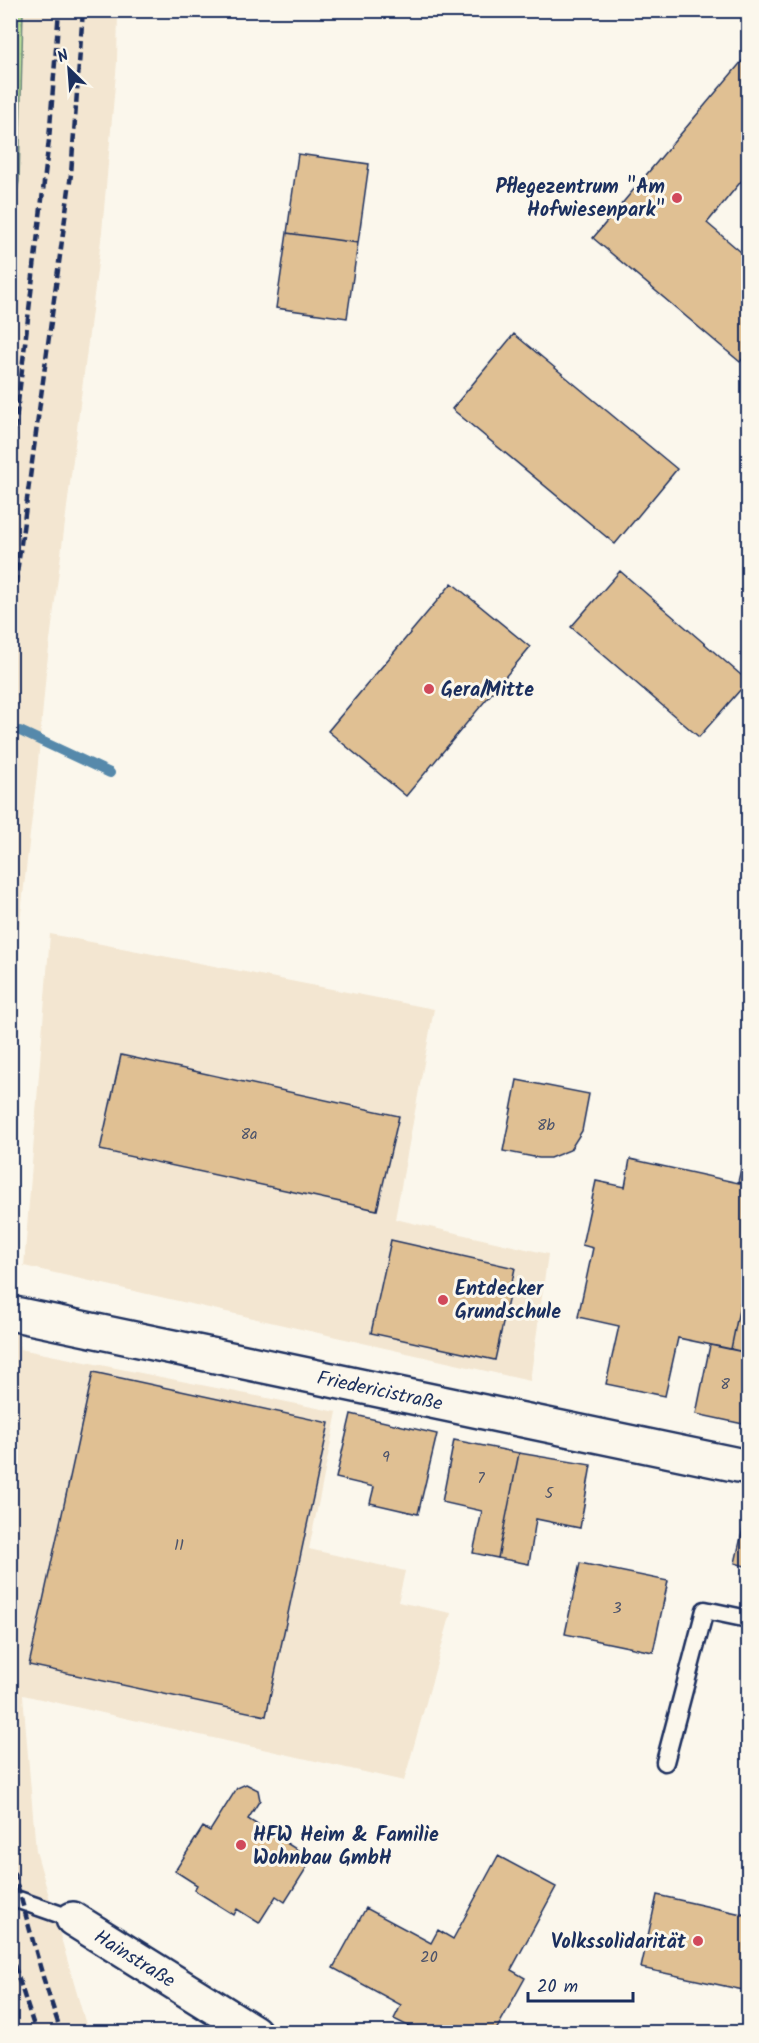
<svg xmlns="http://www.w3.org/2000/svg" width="759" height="2043" font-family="Kalam,sans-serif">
  <defs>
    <pattern id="grass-tufts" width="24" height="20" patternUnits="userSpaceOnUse" patternTransform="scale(1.5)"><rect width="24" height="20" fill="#b8de98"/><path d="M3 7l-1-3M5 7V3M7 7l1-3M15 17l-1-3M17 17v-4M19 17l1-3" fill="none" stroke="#9ebf85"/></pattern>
  </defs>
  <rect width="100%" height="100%" fill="#fbf7ec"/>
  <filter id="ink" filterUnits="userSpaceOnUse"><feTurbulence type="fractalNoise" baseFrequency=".0167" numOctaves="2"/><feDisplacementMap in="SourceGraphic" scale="12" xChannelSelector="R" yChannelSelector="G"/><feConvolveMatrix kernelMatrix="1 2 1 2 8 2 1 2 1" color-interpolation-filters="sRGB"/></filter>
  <g filter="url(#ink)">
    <path fill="#f3e6d1" d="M 23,11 L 118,11 L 117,62 L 102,232 L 46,672 L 37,774 L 19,930 L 14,980 L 11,1166 L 10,225 L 19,181 Z
      M 50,934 L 434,1009 L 395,1219 L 548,1254 L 530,1381 L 24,1266 Z
      M 10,1254 L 20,1349 L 337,1412 L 309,1549 L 405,1571 L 398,1602 L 451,1613 L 404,1781 L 23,1695 L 36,1851 L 88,2032 L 11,2032 Z"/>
    <path fill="url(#grass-tufts)" stroke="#6a867b" stroke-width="1.5" d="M 11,10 L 23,11 L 19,181 L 11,225 Z"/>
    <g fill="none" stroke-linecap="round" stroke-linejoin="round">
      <path stroke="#5689ab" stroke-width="10" d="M 20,731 L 110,773"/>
    </g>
    <path fill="#e0c093" stroke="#1b2f5e" stroke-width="1.5" d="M 748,54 L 748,173 L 707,223 L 748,258 L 748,352 L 740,362 L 593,238 Z
      M 298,154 L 369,164 L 358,243 L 287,233 Z
      M 287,233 L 358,243 L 347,318 L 276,308 Z
      M 514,334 L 677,469 L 615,544 L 452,409 Z
      M 620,571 L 748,681 L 699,737 L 571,627 Z
      M 452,583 L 530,647 L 406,796 L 328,731 Z
      M 121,1055 L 399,1116 L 377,1210 L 100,1150 Z
      M 517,1080 L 589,1094 L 582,1131 L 570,1150 L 550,1158 L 539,1158 L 503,1151 Z
      M 748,1138 L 748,1185 L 738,1182 Z
      M 630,1159 L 748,1185 L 748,1266 L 731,1349 L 678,1338 L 665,1396 L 606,1384 L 619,1326 L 578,1317 L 593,1248 L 582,1245 L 596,1181 L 625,1187 Z
      M 391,1240 L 515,1268 L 495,1360 L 371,1333 Z
      M 748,1266 L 748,1353 L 731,1349 Z
      M 710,1345 L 748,1353 L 748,1425 L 696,1414 Z
      M 93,1372 L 329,1423 L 266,1716 L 29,1665 Z
      M 351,1414 L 437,1434 L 418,1514 L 370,1503 L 374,1487 L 336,1478 Z
      M 454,1440 L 519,1453 L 498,1558 L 473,1553 L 482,1511 L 442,1502 Z
      M 519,1453 L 591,1465 L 580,1528 L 536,1519 L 529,1564 L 498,1558 Z
      M 748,1507 L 748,1567 L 735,1563 Z
      M 580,1563 L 668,1581 L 653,1652 L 565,1634 Z
      M 246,1784 L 258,1790 L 260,1800 L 248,1819 L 312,1859 L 285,1902 L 276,1896 L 259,1923 L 237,1909 L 234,1915 L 194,1890 L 197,1885 L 175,1871 L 203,1827 L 210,1831 L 237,1788 Z
      M 498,1856 L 556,1887 L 511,1970 L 525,1978 L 495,2032 L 420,2032 L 394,2019 L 401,2005 L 333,1968 L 366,1908 L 431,1943 L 438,1930 L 453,1939 Z
      M 657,1895 L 746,1915 L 748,1903 L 748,1991 L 641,1968 Z"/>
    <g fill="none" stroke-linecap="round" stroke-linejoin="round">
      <defs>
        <path id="lane" d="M 665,1762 L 705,1610 L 748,1619
          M 10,1897 L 73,1919"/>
        <path id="street" d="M 10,1313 L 748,1467
          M 73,1919 L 254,2032"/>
      </defs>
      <use href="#lane" stroke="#1b2f5e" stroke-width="21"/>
      <use href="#street" stroke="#1b2f5e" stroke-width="38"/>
      <use href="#lane" stroke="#fbf7ec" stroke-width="16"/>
      <use href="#street" stroke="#fbf7ec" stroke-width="33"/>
      <path stroke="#1b2f5e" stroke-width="4.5" stroke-dasharray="9 4.5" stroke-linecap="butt" d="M 10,471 L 49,140 L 59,10
        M 10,625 L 71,174 L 83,10
        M 10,1859 L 43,1977 L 61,2032
        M 10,1952 L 36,2032"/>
    </g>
  </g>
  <g fill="#d1495b" stroke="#fbf7ec" stroke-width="2">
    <circle cx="677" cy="198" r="6"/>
    <circle cx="429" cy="689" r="6"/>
    <circle cx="443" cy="1300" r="6"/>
    <circle cx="241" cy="1845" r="6"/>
    <circle cx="698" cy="1941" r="6"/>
  </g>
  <g text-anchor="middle" stroke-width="6" stroke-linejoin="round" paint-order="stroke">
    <g font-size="16" fill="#4c536b">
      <text x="546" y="1130">8b</text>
      <text x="249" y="1139">8a</text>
      <text x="725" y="1389">8</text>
      <text x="386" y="1462">9</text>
      <text x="481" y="1483">7</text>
      <text x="549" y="1498">5</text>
      <text x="179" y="1550">11</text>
      <text x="617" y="1613">3</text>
      <text x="429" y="1962">20</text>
    </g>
    <g font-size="20" font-weight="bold" fill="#1b2f5e" stroke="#fbf7ec" text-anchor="start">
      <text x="665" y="193" text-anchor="end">Pflegezentrum "Am<tspan x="665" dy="23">Hofwiesenpark"</tspan></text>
      <text x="441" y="696">Gera/Mitte</text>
      <text x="455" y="1295">Entdecker<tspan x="455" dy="23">Grundschule</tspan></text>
      <text x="253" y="1841">HFW Heim &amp; Familie<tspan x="253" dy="23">Wohnbau GmbH</tspan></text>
      <text x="686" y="1948" text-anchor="end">Volkssolidarität</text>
    </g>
    <g font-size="20" fill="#1b2f5e" stroke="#fbf7ec">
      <text transform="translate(380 1390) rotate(12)" y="7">Friedericistraße</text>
      <text transform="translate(135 1958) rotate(32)" y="7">Hainstraße</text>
    </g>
  </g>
  <rect width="759" height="2043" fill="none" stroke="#fbf7ec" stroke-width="36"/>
  <rect x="18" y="18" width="723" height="2007" fill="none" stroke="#1b2f5e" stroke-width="2" filter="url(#ink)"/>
  <g transform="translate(69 69) rotate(335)" stroke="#fbf7ec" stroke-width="4.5" paint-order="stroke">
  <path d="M0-4.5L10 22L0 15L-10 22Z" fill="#1b2f5e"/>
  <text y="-9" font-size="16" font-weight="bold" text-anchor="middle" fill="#1b2f5e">N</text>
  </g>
  <path d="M528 1992v9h105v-9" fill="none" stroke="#1b2f5e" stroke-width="3"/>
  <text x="537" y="1992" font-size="18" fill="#1b2f5e" stroke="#fbf7ec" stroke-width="4.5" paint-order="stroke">20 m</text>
</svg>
